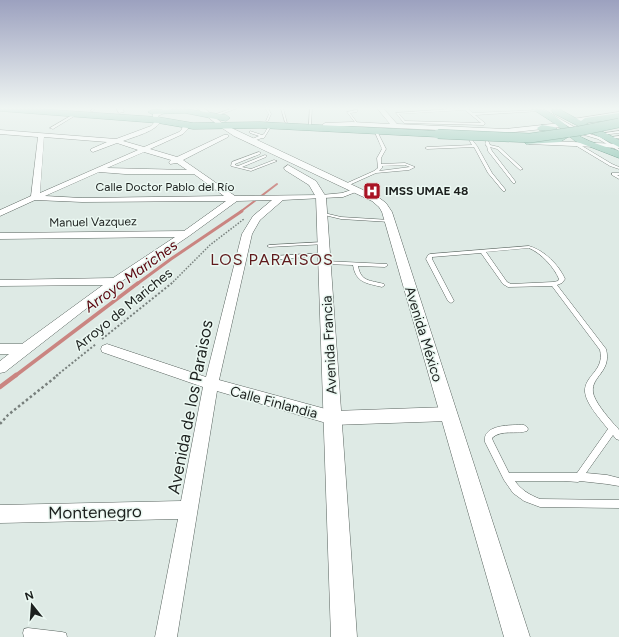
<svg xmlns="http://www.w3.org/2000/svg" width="619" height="637" font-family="Figtree,sans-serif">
  <rect width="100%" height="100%" fill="#deeae5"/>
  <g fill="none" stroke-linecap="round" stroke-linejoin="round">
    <path stroke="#ca8581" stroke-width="2" d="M 240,212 L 277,184"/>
    <path stroke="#ca8581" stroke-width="3" d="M 137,284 L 171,259 L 242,211"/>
    <path stroke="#ca8581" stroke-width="3.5" d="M 15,376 L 138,283"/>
    <path stroke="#ca8581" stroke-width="4.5" d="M 0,387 L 16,375"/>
    <defs>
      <path id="service" d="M 93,108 L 96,108 L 93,111 L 91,111 Z
        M 233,108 L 238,108 L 213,117 L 211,116 Z
        M 265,108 L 268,108 L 271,114 L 268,121 L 267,122 L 266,121 L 269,114 Z
        M 281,108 L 283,108 L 287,123 L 285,122 Z
        M 310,108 L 312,108 L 311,124 L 310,125 L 309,124 Z
        M 464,108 L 467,108 L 473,113 L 539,110 L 540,111 L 475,115 L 485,123 L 484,125 L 404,123 L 396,113 ZM 465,110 L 481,123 L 405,121 L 399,114 Z
        M 538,108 L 541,108 L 583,132 L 600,137 L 619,149 L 619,151 L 598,139 L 581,134 Z
        M 357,110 L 357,112 L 350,113 L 358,124 L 357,125 L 347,112 Z
        M 74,114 L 76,115 L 53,129 L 50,128 Z
        M 270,124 L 272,125 L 264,138 L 262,138 L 250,142 L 250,140 L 259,136 L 250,133 L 250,131 L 262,135 L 264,134 Z
        M 374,130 L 377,131 L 386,149 L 381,158 L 381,164 L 405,163 L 415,167 L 409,170 L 376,173 L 347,186 L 345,186 L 345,184 L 374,171 L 378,168 L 377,158 L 382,149 ZM 405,165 L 410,167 L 379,171 L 382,168 L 382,166 Z
        M 619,131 L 619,133 L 600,135 L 598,134 Z
        M 619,136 L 619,138 L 607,139 L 605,138 Z
        M 470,137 L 477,146 L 492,173 L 505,189 L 505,191 L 503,191 L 488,173 L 474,147 L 427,149 L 425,148 L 427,147 L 472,145 L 468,138 Z
        M 485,138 L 487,138 L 490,145 L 499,147 L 523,169 L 520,170 L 497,149 L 490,147 L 492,151 L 515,181 L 515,183 L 513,183 L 488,151 L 487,146 L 485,145 L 486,144 Z
        M 575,143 L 577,143 L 612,164 L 619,167 L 619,169 L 610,166 L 575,145 Z
        M 259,152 L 261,153 L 260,154 L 235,164 L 235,165 L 238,166 L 265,155 L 267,156 L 266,157 L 242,167 L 251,169 L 274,160 L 277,161 L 251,171 L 231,166 L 232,162 Z
        M 612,173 L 619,173 L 619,175 L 617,175 L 619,176 L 619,179 L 612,175 Z
        M 320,212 L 341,217 L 390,220 L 392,221 L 390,222 L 341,219 L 320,214 Z
        M 324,242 L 326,243 L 326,244 L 269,247 L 267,246 L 269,245 Z
        M 529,246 C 544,250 559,265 565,279 L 562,283 L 557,285 L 606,349 C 612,372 591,376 593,392 C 594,401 607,416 613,423 C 615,425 618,428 619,430 C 619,432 619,437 619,440 L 616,439 L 613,435 L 586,473 L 607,475 L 619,478 L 619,486 L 607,484 L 580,481 L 578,482 L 564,481 L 515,481 C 521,490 530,495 540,499 L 619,500 L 619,508 L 540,507 L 524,501 L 513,493 L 504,480 L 485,442 C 482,424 512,425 524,425 L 527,427 L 528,429 L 527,431 C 515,435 502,429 492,438 L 493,441 L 509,473 L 577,473 L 608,429 C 601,420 586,404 585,392 C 584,375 605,371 600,350 L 552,286 L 508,287 L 503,284 L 481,253 L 432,257 L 432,259 L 454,301 L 451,303 L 448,301 L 426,259 L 428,255 L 430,254 ZM 529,248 C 541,253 554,267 559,279 L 558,281 L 553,282 L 511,284 L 507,282 L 486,252 Z
        M 324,253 L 326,254 L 326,255 L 274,260 L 271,258 L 274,256 Z
        M 325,261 L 387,264 L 388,265 L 385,267 L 358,266 C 361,282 370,280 384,284 L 385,285 L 382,287 C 366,283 356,283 353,265 L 323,264 L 322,263 Z
        M 28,628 L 62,632 L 66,633 L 67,637 L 24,637 L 23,633 L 24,629 Z"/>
      <path id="minor" d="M 116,108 L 122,108 L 124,112 L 119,113 Z
        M 377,108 L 383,108 L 397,124 L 505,129 L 561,123 L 564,125 L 561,127 L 505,133 L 352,126 L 325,127 L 322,125 L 325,123 L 352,122 L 390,124 Z
        M 619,112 L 619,116 L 573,123 L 570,121 L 573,119 Z
        M 158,118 L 161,120 C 158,131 133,137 123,141 L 144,147 L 179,132 L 182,129 L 183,124 L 187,124 L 188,129 L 183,134 L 150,149 L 177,157 L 224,135 L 228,135 L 228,137 L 183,160 L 235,196 L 321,195 L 342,193 L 357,188 L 361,190 L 343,197 L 283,200 L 260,220 L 252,234 L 219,380 L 333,411 L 448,407 L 453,409 L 455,414 L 453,419 L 448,421 L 333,425 L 217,391 L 177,637 L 155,637 L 178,519 L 0,523 L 0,505 L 181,501 L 203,387 L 102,352 L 101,349 L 102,346 L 107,344 L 206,377 L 242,234 L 253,216 L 272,200 L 237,201 L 189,236 L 119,283 L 5,372 L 0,373 L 0,361 L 9,354 L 0,354 L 0,344 L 22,344 L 103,285 L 0,286 L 0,280 L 113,278 L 175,237 L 0,239 L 0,233 L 184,231 L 226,201 L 82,202 L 35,200 L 0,216 L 0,210 L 31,196 L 38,137 L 0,134 L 0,130 L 116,139 L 151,126 ZM 44,137 L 107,142 L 91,149 L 91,151 L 93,152 L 117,143 L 138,150 L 40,193 ZM 144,152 L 171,160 L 169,162 L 170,164 L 177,163 L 187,170 L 107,168 ZM 99,172 L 125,174 L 194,174 L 224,196 L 82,198 L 45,196 Z"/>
      <path id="tertiary" d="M 165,108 L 174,108 L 158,116 L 161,120 L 160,121 L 156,121 L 153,119 L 153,114 Z
        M 197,108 L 204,108 L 223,124 L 240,132 L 378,197 L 386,203 L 392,212 L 530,637 L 504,637 L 382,212 L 379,207 L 372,201 L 234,136 L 219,126 Z
        M 526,140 L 619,144 L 619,148 L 529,144 L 525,142 Z
        M 288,165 L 316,181 L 326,197 L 357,637 L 331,637 L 316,197 L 309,185 L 285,170 L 284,168 Z"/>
      <path id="primary" d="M 0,108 L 25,108 L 158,117 L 193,123 L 260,122 L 438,131 L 443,134 L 438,137 L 260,128 L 193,129 L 158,123 L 0,111 Z
        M 531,108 C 554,108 563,126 581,137 C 592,143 607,147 619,151 L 619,158 L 575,141 L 554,123 Z
        M 185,109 L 226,115 L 230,118 L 226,121 L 185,113 L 152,114 L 148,112 L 152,110 Z
        M 553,109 L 559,109 L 581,121 L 585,118 L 619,113 L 619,119 L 586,123 L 619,140 L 619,147 L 553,113 L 552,111 Z
        M 542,125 L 554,127 L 568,137 L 560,142 L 526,144 L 524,142 L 529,139 L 556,137 L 549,131 L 539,130 L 537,128 Z"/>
    </defs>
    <use href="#service" stroke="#59645f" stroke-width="1"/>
    <use href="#minor" stroke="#59645f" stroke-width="1"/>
    <use href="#tertiary" stroke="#59645f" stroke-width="1"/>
    <use href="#primary" stroke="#306f5a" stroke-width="1"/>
    <path stroke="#78807d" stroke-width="1.5" stroke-dasharray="1.5 1.5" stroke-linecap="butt" d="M 171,284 L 210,245 L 244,219"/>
    <path stroke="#78807d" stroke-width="2" stroke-dasharray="2 2" stroke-linecap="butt" d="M 102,339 L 172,283
      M 56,376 L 96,344"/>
    <path stroke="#78807d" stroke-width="2.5" stroke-dasharray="2.5 2.5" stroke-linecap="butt" d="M 0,424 L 8,415 L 58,375"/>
    <use href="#service" fill="#fff" fill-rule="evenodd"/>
    <use href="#minor" fill="#fff" fill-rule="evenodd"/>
    <use href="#tertiary" fill="#fff" fill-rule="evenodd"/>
    <use href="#primary" fill="#89c2b0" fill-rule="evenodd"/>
    <defs>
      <path id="primary-bridge" d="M 438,134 L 530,138 L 579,131 L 619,123"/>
    </defs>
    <use href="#primary-bridge" stroke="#306f5a" stroke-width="10" stroke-linecap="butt"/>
    <use href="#primary-bridge" stroke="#89c2b0" stroke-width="9"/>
  </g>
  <linearGradient id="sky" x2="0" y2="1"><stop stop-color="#9ca1bf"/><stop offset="0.55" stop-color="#f0f6f3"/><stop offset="1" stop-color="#f0f6f3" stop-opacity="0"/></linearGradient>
  <rect width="619" height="197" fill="url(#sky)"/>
  <defs>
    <symbol id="hospital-square" viewBox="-11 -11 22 22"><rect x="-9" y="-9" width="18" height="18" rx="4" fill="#a91324" stroke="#ebf8f2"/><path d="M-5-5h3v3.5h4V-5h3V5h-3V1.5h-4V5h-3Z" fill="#fff"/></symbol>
  </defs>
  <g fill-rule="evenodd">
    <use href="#hospital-square" x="362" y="181" width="20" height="20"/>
  </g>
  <g text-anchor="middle" stroke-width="3" stroke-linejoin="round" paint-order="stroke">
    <g font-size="12" fill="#1c201e" stroke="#ebf8f2">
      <text x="165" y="191">Calle Doctor Pablo del Río</text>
      <text transform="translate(93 222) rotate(-1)" y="4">Manuel Vazquez</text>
    </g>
    <g font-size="12" font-weight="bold" fill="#1c201e" stroke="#ebf8f2" text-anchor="start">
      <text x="385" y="195">IMSS UMAE 48</text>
    </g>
    <g font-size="14" fill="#1c201e" stroke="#ebf8f2">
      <text transform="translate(123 309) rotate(-39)" y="5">Arroyo de Mariches</text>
      <text transform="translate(424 334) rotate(73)" y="5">Avenida México</text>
      <text transform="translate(329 345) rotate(-93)" y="5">Avenida Francia</text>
      <text transform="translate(274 402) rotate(15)" y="5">Calle Finlandia</text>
    </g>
    <g font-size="15" font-style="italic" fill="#59040d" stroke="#ebf8f2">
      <text transform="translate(131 276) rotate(-36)" y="5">Arroyo Mariches</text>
    </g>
    <g font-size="16" letter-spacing="1" fill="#5f1a1c" stroke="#ebf8f2">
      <text x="272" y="265">LOS PARAISOS</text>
    </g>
    <g font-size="17" fill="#1c201e" stroke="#ebf8f2">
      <text transform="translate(190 407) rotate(-79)" y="6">Avenida de los Paraisos</text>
      <text transform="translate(95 512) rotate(-1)" y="6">Montenegro</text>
    </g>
  </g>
  <g transform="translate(32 605) rotate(343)" stroke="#ebf8f2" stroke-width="3" paint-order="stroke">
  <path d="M0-3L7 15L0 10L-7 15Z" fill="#1c201e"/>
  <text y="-6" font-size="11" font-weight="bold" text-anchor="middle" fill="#1c201e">N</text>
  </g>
</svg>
